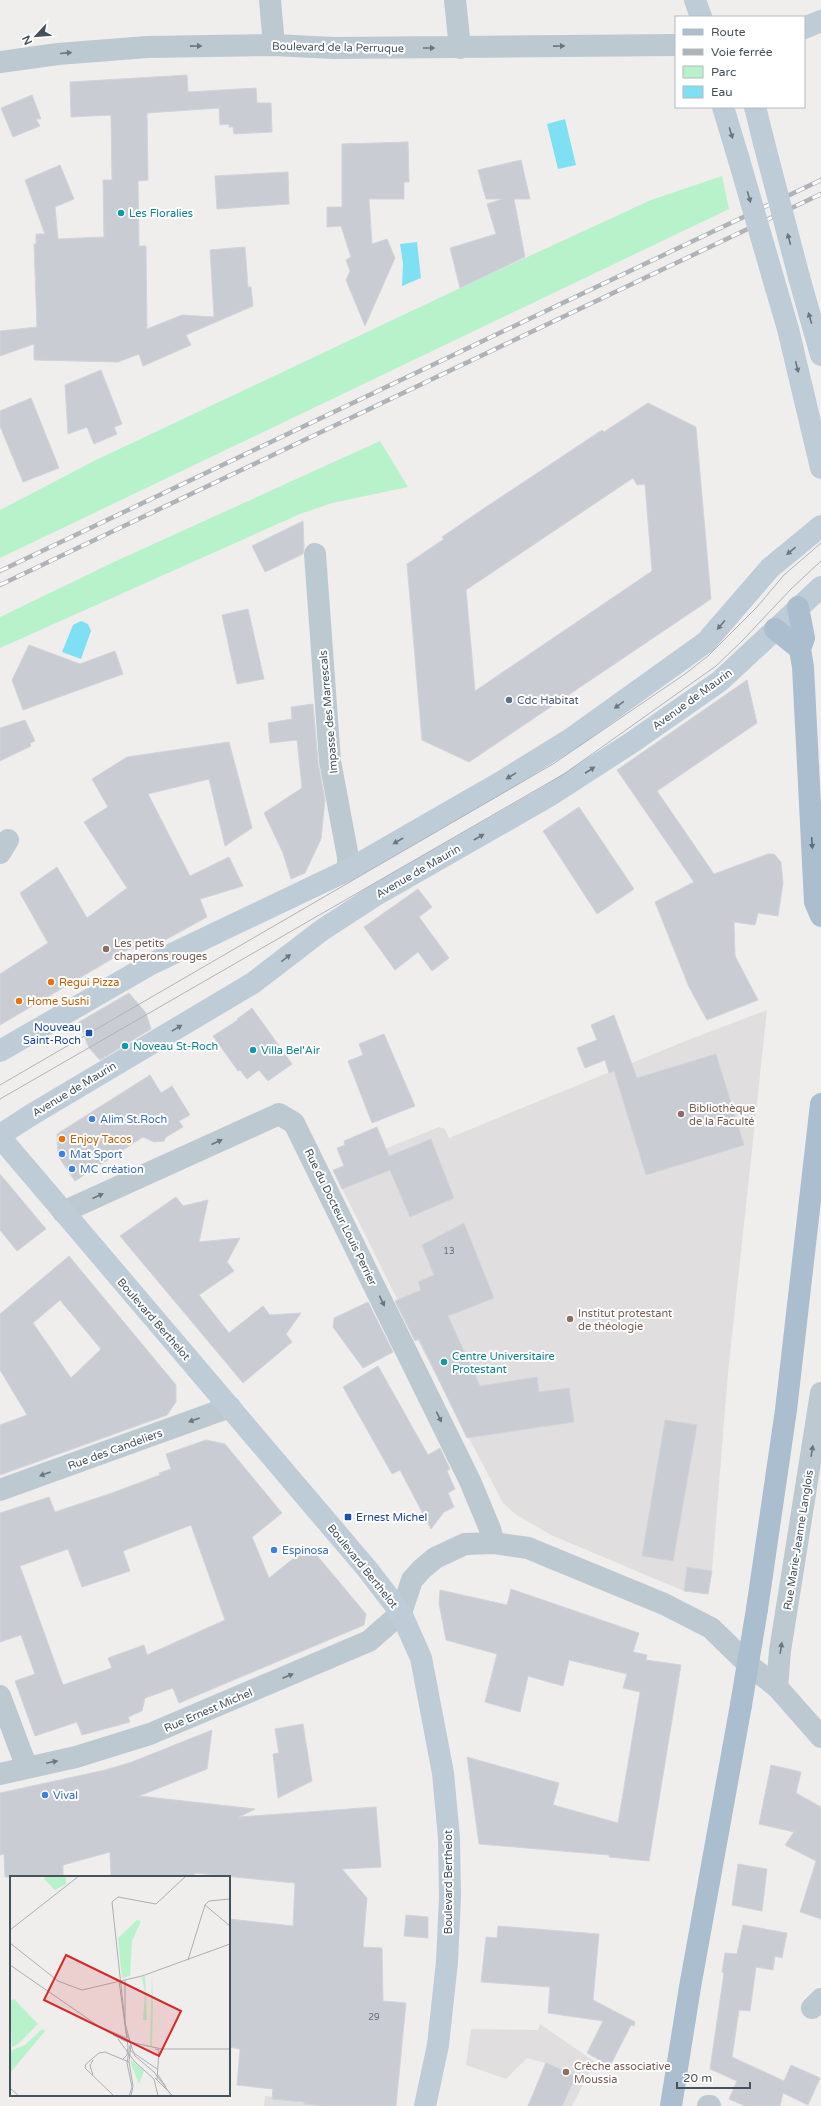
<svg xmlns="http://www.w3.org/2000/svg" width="821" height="2106" font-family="'Varela Round',sans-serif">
  <rect width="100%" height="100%" fill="#f0eded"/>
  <path fill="#e1dedf" d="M 767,1010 L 728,1373 L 712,1571 L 687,1567 L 684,1591 L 551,1535 L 515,1514 L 503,1503 L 416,1337 L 333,1170 L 439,1127 L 445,1129 L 449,1138 L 683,1042 Z
    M 540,2024 L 595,2062 L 572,2106 L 548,2106 L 531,2099 L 545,2063 L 527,2058 L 506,2079 L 466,2065 L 471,2029 L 538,2030 Z
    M 265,2096 L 356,2106 L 264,2106 Z"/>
  <path fill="#b7f2cb" d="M 722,176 L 729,209 L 0,558 L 0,510 L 96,460 L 456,290 L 651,200 Z
    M 380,441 L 408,487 L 332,503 L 300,514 L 0,648 L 0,617 L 114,562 Z"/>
  <path fill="#80e0f3" d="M 565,119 L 576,165 L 558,169 L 547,124 Z
    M 417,242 L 421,278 L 402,286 L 403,264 L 400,244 Z
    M 81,621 L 88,624 L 91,631 L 81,659 L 62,652 L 73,625 Z"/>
  <path fill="#c9ccd3" stroke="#d1d4da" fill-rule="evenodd" d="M 187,75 L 188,92 L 256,88 L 257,103 L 271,103 L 272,132 L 234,134 L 233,127 L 229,127 L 229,124 L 220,125 L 219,108 L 147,113 L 148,180 L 138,181 L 139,246 L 146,246 L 147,329 L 182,315 L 214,317 L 210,250 L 245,247 L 248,287 L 251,287 L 253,306 L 186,335 L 191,345 L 143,366 L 139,354 L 118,362 L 34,360 L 34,344 L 0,356 L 0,331 L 37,327 L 34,244 L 36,244 L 36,234 L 45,234 L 25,180 L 60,165 L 74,199 L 55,207 L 58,239 L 104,237 L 103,180 L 112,180 L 111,115 L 71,117 L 70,82 Z
    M 32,95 L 41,119 L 36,119 L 40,126 L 13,137 L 1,108 Z
    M 408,142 L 409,182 L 404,182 L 404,199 L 369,199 L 372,244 L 387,239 L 395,258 L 365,326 L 346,280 L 350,271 L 346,260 L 351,257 L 341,226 L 327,227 L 327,207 L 342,207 L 342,144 Z
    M 521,160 L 530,199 L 514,199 L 525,257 L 460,288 L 450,248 L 496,234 L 487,204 L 503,199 L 486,199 L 478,170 Z
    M 288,172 L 289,204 L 217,209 L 215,176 Z
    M 101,370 L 122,424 L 114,427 L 117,434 L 94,444 L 87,427 L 68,434 L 65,385 Z
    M 31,398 L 59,468 L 23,482 L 0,426 L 0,411 Z
    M 648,403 L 696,427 L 711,599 L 469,762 L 422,740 L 407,564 L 444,539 L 442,537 L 486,507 L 602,430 L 604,432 ZM 633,478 L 637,485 L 645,484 L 652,571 L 475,691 L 466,590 Z
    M 303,521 L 304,548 L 303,554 L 265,572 L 252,546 Z
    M 248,609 L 264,679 L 237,684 L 222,615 Z
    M 29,645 L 80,664 L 115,651 L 123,674 L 23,710 L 12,680 Z
    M 747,680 L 757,723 L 657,791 L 714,874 L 768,854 L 774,854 L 781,862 L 783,883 L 778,916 L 758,913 L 755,925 L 734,922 L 735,956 L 758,1000 L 707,1020 L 689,987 L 655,902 L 694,882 L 617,770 Z
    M 313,704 L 318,762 L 325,800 L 321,839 L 305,873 L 291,879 L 283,853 L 264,813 L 302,788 L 297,740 L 270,743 L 268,723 L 292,719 L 291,707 Z
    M 25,720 L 35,741 L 30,743 L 31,746 L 0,761 L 0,728 Z
    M 229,742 L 252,828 L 225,846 L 209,779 L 148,794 L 190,876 L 229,857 L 243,886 L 200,899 L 207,917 L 165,940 L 127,950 L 0,1025 L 0,974 L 48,943 L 20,893 L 57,867 L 87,918 L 127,888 L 84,822 L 108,807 L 92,779 L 127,757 Z
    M 579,807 L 634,889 L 597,914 L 543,831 Z
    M 418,889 L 432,907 L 419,917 L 449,958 L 432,971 L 418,952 L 395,970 L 364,927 Z
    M 129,993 L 146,1013 L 151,1029 L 100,1060 L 89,1048 L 79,1022 Z
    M 252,1008 L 292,1064 L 268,1081 L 259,1070 L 247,1079 L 240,1070 L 238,1071 L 213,1036 L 238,1020 L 237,1019 Z
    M 614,1015 L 637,1078 L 716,1054 L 744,1145 L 646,1175 L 614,1071 L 609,1073 L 605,1060 L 585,1068 L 577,1048 L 597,1040 L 591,1025 Z
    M 384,1034 L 415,1106 L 372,1123 L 348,1061 L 363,1055 L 359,1044 Z
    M 150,1075 L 161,1093 L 172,1086 L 190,1115 L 179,1121 L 183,1127 L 166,1137 L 164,1141 L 154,1142 L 143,1137 L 75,1181 L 58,1156 L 57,1134 Z
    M 377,1127 L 389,1156 L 431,1139 L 454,1198 L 410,1217 L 390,1170 L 342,1189 L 333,1170 L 344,1166 L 337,1148 L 345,1145 L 344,1141 Z
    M 0,1174 L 46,1229 L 17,1251 L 0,1230 Z
    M 176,1197 L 183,1206 L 208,1200 L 199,1242 L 240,1238 L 227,1262 L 234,1271 L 199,1295 L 229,1333 L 263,1306 L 270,1315 L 301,1313 L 286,1334 L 292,1342 L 243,1383 L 120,1236 Z
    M 464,1223 L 494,1298 L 448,1316 L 480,1386 L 537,1377 L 539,1392 L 569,1388 L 574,1422 L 467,1438 L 419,1339 L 415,1341 L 395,1301 L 421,1290 L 418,1282 L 434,1275 L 422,1245 Z
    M 69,1256 L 176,1385 L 176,1402 L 167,1415 L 0,1475 L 0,1425 L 27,1415 L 0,1370 L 0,1314 ZM 60,1300 L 101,1349 L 71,1378 L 33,1323 Z
    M 368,1302 L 393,1352 L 363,1368 L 333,1327 L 334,1318 Z
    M 378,1366 L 428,1455 L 440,1448 L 450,1469 L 447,1471 L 455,1489 L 448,1493 L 454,1507 L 444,1512 L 431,1529 L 400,1470 L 392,1474 L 343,1387 Z
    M 665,1420 L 697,1425 L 673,1561 L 642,1556 Z
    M 206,1440 L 225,1444 L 282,1513 L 252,1537 L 269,1578 L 309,1546 L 366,1614 L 364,1625 L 179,1703 L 173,1688 L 145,1698 L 142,1711 L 128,1717 L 130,1722 L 82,1735 L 77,1722 L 35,1736 L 15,1681 L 35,1674 L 21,1635 L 0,1642 L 0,1513 L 49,1497 L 55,1512 L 112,1493 L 160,1475 L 159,1473 L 171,1469 L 166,1454 ZM 191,1525 L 225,1620 L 147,1655 L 144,1645 L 108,1658 L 112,1668 L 63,1685 L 20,1566 L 68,1549 L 82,1587 L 130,1571 L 123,1551 Z
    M 687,1567 L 712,1571 L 708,1594 L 684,1591 Z
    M 511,1589 L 639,1633 L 633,1652 L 647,1655 L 646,1660 L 681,1665 L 649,1861 L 609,1857 L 609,1855 L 479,1844 L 467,1757 L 559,1783 L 553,1805 L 618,1823 L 640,1692 L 623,1688 L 627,1674 L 569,1660 L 563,1686 L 528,1676 L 520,1712 L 485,1702 L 497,1654 L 446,1640 L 439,1603 L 440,1590 L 507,1605 Z
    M 303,1724 L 312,1781 L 278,1798 L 273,1754 L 279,1753 L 275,1729 Z
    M 212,1730 L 207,1769 L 139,1796 L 255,1809 L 239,1817 L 376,1807 L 381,1867 L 342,1869 L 367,1898 L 363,1947 L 382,1948 L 383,2001 L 406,2003 L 396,2106 L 324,2106 L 304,2104 L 304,2102 L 272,2099 L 273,2089 L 237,2085 L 240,2049 L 229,2047 L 229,1919 L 293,1926 L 295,1883 L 195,1873 L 194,1877 L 111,1877 L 110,1852 L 63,1865 L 63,1877 L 5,1877 L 4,1854 L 0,1855 L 0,1793 L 105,1770 L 132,1762 Z
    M 771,1765 L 801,1772 L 796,1793 L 821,1807 L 821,1919 L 800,1912 L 816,1861 L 785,1845 L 794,1832 L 759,1824 Z
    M 738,1864 L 767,1869 L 762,1911 L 732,1905 Z
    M 406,1915 L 428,1917 L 428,1938 L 404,1936 Z
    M 743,1925 L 787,1933 L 782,1958 L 775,1956 L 773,1970 L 756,1967 L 750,2011 L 739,2010 L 732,2057 L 784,2081 L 791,2065 L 820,2078 L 808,2105 L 783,2093 L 780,2106 L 745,2106 L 729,2099 L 737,2081 L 710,2069 L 724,1973 L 722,1972 L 725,1953 L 737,1954 Z
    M 498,1926 L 599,1934 L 593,2000 L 635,2022 L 634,2026 L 631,2025 L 610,2066 L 587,2053 L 603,2021 L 548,2013 L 550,1987 L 481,1982 L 486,1937 L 497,1938 Z
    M 546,2063 L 576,2076 L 562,2106 L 528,2106 Z"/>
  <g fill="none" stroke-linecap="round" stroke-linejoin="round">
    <path stroke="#bcc9d1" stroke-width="22" d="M 270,0 L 274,45
      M 455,0 L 460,48
      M 0,62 L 58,54 L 147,47 L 274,45 L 334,48 L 676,45
      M 315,554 L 330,761 L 348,857 L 348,870
      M 0,853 L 8,840
      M 63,1212 L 279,1114 L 294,1123 L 470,1481 L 490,1529 L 494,1543
      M 0,1490 L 230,1407
      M 777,1687 L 780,1651 L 821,1393
      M 0,1696 L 27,1768
      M 0,1774 L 76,1757 L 150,1734 L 369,1641 L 401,1613 L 412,1580 L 422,1569 L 435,1558 L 465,1544 L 494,1543 L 528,1548 L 664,1604 L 711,1628 L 750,1666 L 777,1687 L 821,1737
      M 812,2008 L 821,1999
      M 708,2106 L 710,2106"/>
    <path stroke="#beccd8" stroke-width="22" d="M 695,0 L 701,17
      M 804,28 L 821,21
      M 723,107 L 739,160
      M 755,107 L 764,143
      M 799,277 L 821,355
      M 776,288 L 788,329 L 821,468
      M 0,1051 L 151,964 L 348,870 L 501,782 L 572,738 L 706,642 L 770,568 L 821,526
      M 0,1135 L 31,1115 L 253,983 L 322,930 L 376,895 L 549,796 L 631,743 L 720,681 L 821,587
      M 0,1137 L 368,1570 L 401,1613 L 421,1658 L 443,1773 L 449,1838 L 450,1897 L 447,1962 L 438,2045 L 425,2106"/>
    <path stroke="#aabecf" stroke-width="22" d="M 798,607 L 804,638 L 800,649 L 803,667 L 815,902 L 821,916
      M 775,629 L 800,649
      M 757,1609 L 786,1410 L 821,1104
      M 671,2106 L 690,1987 L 741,1705"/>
    <path stroke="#afb3b8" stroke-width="1" d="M 0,1085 L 553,764 L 685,674 L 708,656 L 757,607 L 784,575 L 821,543
      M 0,1099 L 564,774 L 716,666 L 742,641 L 791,589 L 821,561"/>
    <defs>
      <path id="rail" d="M 0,571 L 821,180
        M 0,585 L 821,194"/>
    </defs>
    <use href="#rail" stroke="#afb3b8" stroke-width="4.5"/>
    <use href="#rail" stroke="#fff" stroke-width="3" stroke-dasharray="9" stroke-linecap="butt"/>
    <path stroke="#beccd8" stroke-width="22" d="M 764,143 L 799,277
      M 739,160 L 776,288"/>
    <path stroke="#aabecf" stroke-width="22" d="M 741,1705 L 757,1609"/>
  </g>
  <defs><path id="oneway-solid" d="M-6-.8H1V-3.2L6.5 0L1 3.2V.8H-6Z"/></defs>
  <g fill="#68767f">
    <use href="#oneway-solid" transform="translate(196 46) rotate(-1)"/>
    <use href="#oneway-solid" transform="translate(559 46) rotate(-1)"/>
    <use href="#oneway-solid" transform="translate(429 48)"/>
    <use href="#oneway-solid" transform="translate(66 53) rotate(-5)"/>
    <use href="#oneway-solid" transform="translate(217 1142) rotate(-24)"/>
    <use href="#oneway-solid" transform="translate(98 1196) rotate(-24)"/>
    <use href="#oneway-solid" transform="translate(382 1301) rotate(64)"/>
    <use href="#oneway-solid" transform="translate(439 1417) rotate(64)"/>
    <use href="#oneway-solid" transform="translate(194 1420) rotate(160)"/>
    <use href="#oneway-solid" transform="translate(812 1451) rotate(-81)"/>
    <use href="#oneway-solid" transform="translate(45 1474) rotate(160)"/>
    <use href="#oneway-solid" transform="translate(781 1648) rotate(-81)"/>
    <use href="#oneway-solid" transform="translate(288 1676) rotate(-23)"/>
    <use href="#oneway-solid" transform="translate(52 1762) rotate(-12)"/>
  </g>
  <g fill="#697781">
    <use href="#oneway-solid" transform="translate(731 133) rotate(73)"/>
    <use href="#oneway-solid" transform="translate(749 197) rotate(74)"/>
    <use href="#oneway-solid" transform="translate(789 239) rotate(-105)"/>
    <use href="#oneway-solid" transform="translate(810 318) rotate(-106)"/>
    <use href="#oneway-solid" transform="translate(797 367) rotate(76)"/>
    <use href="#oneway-solid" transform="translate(791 551) rotate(140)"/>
    <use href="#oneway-solid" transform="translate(721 625) rotate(131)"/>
    <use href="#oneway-solid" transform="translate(619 705) rotate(144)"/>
    <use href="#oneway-solid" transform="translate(590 770) rotate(-33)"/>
    <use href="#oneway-solid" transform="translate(511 776) rotate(148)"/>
    <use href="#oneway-solid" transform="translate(479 837) rotate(-30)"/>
    <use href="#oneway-solid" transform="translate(398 841) rotate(150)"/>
    <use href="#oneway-solid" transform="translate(286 958) rotate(-38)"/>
    <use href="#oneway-solid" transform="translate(177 1028) rotate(-31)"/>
  </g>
  <use fill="#5e6d79" href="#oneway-solid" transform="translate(812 843) rotate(87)"/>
  <g fill="#0f9aa8" stroke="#fff" stroke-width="1.5">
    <circle cx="121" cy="213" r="4"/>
    <circle cx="125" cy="1046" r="4"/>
    <circle cx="253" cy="1050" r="4"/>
    <circle cx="444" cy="1362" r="4"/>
  </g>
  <circle fill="#5c6f8a" stroke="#fff" stroke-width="1.5" cx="509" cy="700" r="4"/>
  <g fill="#8d6e63" stroke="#fff" stroke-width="1.5">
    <circle cx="106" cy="949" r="4"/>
    <circle cx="681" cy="1114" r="4"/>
    <circle cx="570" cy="1319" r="4"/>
    <circle cx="566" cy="2072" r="4"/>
  </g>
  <g fill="#e8710a" stroke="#fff" stroke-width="1.5">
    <circle cx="51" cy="982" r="4"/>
    <circle cx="19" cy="1001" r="4"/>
    <circle cx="62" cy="1139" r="4"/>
  </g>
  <g fill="#1a4fb4" stroke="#fff" stroke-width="1.5">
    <rect x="85" y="1029" width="8" height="8" rx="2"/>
    <rect x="344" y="1513" width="8" height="8" rx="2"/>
  </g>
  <g fill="#3f7fe0" stroke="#fff" stroke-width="1.5">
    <circle cx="92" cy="1119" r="4"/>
    <circle cx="62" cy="1154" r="4"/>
    <circle cx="72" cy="1169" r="4"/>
    <circle cx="274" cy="1550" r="4"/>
    <circle cx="45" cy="1795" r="4"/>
  </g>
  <g text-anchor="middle" stroke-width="4" stroke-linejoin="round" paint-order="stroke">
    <g font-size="9" fill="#65707a">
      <text x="449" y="1254">13</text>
      <text x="374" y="2020">29</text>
    </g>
    <g font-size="11" fill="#44525c" stroke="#fff">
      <text transform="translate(338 47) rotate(1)" y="4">Boulevard de la Perruque</text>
      <text transform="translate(692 699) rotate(-36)" y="4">Avenue de Maurin</text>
      <text transform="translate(328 712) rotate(-95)" y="4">Impasse des Marrescals</text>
      <text transform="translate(418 871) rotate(-30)" y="4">Avenue de Maurin</text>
      <text transform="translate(74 1089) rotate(-31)" y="4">Avenue de Maurin</text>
      <text transform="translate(341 1217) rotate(64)" y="4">Rue du Docteur Louis Perrier</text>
      <text transform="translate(154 1319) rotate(49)" y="4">Boulevard Berthelot</text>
      <text transform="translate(115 1449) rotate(-20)" y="4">Rue des Candeliers</text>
      <text transform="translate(798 1540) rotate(-81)" y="4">Rue Marie-Jeanne Langlois</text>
      <text transform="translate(363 1566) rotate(51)" y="4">Boulevard Berthelot</text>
      <text transform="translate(208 1710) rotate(-23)" y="4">Rue Ernest Michel</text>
      <text transform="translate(448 1882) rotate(-90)" y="4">Boulevard Berthelot</text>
    </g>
    <g font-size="11" fill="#0d838f" stroke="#fff" text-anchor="start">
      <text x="129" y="217">Les Floralies</text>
      <text x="133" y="1050">Noveau St-Roch</text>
      <text x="261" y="1054">Villa Bel'Air</text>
      <text x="452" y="1360">Centre Universitaire<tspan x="452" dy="13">Protestant</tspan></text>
    </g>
    <g font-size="11" fill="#4e5e75" stroke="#fff" text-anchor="start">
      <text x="517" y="704">Cdc Habitat</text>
    </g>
    <g font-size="11" fill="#785e54" stroke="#fff" text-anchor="start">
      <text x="114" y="947">Les petits<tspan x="114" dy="13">chaperons rouges</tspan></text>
      <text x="689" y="1112">Bibliothèque<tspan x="689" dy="13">de la Faculté</tspan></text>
      <text x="578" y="1317">Institut protestant<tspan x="578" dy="13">de théologie</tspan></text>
      <text x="574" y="2070">Crèche associative<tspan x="574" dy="13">Moussia</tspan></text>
    </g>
    <g font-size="11" fill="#c56008" stroke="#fff" text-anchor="start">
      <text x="59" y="986">Regui Pizza</text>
      <text x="27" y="1005">Home Sushi</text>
      <text x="70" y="1143">Enjoy Tacos</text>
    </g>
    <g font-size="11" fill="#164399" stroke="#fff" text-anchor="end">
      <text x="81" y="1031">Nouveau<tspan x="81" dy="13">Saint-Roch</tspan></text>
      <text x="356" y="1521" text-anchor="start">Ernest Michel</text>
    </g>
    <g font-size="11" fill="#366cbe" stroke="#fff" text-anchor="start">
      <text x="100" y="1123">Alim St.Roch</text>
      <text x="70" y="1158">Mat Sport</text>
      <text x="80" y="1173">MC création</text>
      <text x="282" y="1554">Espinosa</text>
      <text x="53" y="1799">Vival</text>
    </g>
  </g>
  <g transform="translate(10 1876)">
    <rect width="220" height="220" fill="#f0eded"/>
    <path d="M 35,0 L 56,0 L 56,8 L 45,14 L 34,3 ZM 127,44 L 131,45 L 122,65 L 120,100 L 112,102 L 108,62 ZM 142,98 L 143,128 L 142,170 L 140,169 ZM 135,100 L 137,144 L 133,144 L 135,117 L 132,101 ZM 4,123 L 28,148 L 8,168 L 2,171 L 0,125 ZM 32,153 L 35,155 L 0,197 L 0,175 L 15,169 ZM 121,184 L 134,195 L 129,208 L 121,188 Z" fill="#b7f2cb"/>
    <path fill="none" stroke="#abafb3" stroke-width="1" d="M 195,29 L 220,50M 0,54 L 69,0M 0,67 L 48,105 L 72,114 L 132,100 L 220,68M 178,84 L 195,29 L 199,25 L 220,23M 0,89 L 87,149 L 116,162M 115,104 L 115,147 L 121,169 L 119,186 L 123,210 L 121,220M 109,105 L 118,171 L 117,179 L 113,183M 103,159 L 115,165 L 152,173 L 220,173M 108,163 L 125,186 L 144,203 L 148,220M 145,173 L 149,174 L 147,204M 121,175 L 147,193M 83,184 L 80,190 L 83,199M 148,199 L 156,211M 145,202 L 163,220M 0,212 L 9,220M 104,220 L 75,192 L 76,188 L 89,177 L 95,176 L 119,186M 119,220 L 122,211 L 117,187 L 120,169M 162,220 L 144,196 L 125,180 L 116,156 L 102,26 L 108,21 L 146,28 L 176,0"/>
    <path fill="#d62828" fill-opacity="0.15" stroke="#d62828" stroke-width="2" d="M 56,79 L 171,135 L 149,180 L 34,124 Z"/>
    <rect width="220" height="220" fill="none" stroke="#44525c" stroke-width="2"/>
  </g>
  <rect x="675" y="16" width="130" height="92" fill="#ffffff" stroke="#b4babe"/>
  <rect x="683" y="29" width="20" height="6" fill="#aabecf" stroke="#b4babe"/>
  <text x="711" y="36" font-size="12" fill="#44525c">Route</text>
  <rect x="683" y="49" width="20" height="6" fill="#afb3b8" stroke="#b4babe"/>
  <text x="711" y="56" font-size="12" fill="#44525c">Voie ferrée</text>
  <rect x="683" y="66" width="20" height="12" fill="#b7f2cb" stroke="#b4babe"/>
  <text x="711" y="76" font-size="12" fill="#44525c">Parc</text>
  <rect x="683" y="86" width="20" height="12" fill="#80e0f3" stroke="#b4babe"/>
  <text x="711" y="96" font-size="12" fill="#44525c">Eau</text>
  <g transform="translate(36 36) rotate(244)" stroke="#ffffff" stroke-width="3" paint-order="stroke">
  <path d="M0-3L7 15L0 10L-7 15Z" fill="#44525c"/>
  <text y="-6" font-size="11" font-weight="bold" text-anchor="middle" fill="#44525c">N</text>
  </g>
  <path d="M677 2082v6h73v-6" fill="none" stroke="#44525c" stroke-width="2"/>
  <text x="683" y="2082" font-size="12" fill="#44525c" stroke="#ffffff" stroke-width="3" paint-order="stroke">20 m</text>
</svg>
